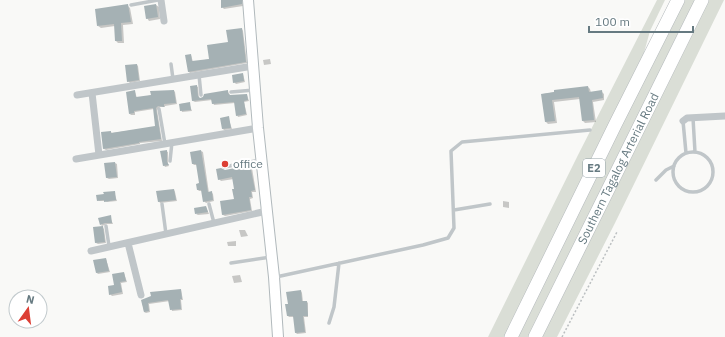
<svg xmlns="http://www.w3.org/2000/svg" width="725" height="337" font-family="'IBM Plex Sans',sans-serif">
  <rect width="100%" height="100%" fill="#f9f9f7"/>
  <path fill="#daded6" d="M 657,0 L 665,0 L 650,31 L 640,67 L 506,337 L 488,337 L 578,155 Z
    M 683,0 L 698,0 L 531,337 L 516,337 Z
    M 709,0 L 724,0 L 615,223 L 557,337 L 542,337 Z"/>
  <path fill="#0003" d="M 222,0 L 242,0 L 243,6 L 224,9 L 222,7 Z
    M 127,5 L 130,8 L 133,24 L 123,25 L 124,43 L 118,43 L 116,41 L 115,26 L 101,28 L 98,26 Z
    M 156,5 L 159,7 L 160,19 L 149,21 L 147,18 L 146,7 Z
    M 242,29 L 243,31 L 247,63 L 190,73 L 188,71 L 191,55 L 193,62 L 210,59 L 229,43 Z
    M 270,59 L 271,64 L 264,65 L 263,60 Z
    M 137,65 L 138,66 L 140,81 L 130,83 L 128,81 Z
    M 243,74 L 245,82 L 236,84 L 234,82 Z
    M 196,86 L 198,87 L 199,98 L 201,99 L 205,95 L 228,91 L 230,96 L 247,95 L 249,101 L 244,102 L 247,115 L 238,117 L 237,115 L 235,103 L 214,105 L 212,100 L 195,102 L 193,101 Z
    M 588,87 L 590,89 L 591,93 L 601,91 L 604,94 L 604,100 L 593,102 L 596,122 L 585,123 L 583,121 L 580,99 L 554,102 L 557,123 L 548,124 L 546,122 L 543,94 Z
    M 174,91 L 175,92 L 177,104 L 165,106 L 165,107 L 160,107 L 157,110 L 162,141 L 140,143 L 140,144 L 106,150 L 104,149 L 103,133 L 111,132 L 112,133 L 156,127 L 154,109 L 135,112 L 135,115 L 131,115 L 130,114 L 135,92 L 137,98 Z
    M 189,103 L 192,111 L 182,112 L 180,104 Z
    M 228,117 L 232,129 L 224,130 L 223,129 Z
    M 166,151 L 168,152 L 168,164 L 169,166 L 165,167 L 164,165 Z
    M 201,151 L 203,152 L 209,193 L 211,192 L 213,194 L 214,201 L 206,203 L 204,201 L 203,191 L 199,191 L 198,190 L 200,184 L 197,165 L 194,165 L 193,164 Z
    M 115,163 L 117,164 L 118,178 L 109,179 L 107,178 L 106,164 Z
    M 250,166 L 252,168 L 256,192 L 252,192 L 253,198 L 250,199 L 252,211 L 225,216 L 223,215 L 221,202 L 235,200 L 235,190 L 234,179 L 221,181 L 219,179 L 224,171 Z
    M 174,190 L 175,192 L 177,201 L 160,203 L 159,201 Z
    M 114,192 L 117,201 L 107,202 L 105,201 L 99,201 L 98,200 Z
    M 503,201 L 509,202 L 509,208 L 503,207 Z
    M 206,207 L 209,214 L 198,215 L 196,214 Z
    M 110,217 L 113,224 L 107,224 L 102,226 L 101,225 Z
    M 102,227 L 104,229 L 106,243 L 98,244 L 96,243 Z
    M 239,230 L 245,230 L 248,236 L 241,237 Z
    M 236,241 L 236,246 L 228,246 L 227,242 Z
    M 106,259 L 110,272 L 98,274 L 97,273 L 94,261 Z
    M 124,273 L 127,282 L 121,283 L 123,294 L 112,296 L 110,294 Z
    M 240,275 L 242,282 L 234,283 L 232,276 Z
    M 181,290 L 183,300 L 181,300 L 182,310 L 172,311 L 170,301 L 149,304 L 150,312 L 146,313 L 144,312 L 142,301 Z
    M 301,291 L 302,293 L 303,302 L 307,302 L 308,303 L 308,317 L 304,317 L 306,333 L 297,334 L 296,333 L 294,317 L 289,317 L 288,316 L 289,305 Z"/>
  <path fill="#a5b1b4" d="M 221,0 L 242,0 L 242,4 L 221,8 Z
    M 128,4 L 131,22 L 121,23 L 122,41 L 115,41 L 114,24 L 97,26 L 95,9 Z
    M 156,4 L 158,17 L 146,19 L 144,6 Z
    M 242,28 L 246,62 L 188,72 L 185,55 L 191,54 L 192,61 L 209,59 L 207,45 L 228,42 L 226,30 Z
    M 137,64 L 139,80 L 127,82 L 125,65 Z
    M 243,73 L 244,81 L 233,83 L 232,75 Z
    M 197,85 L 198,96 L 200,98 L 203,97 L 204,94 L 228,90 L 228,93 L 230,95 L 247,94 L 248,100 L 244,101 L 246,114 L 236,116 L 234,102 L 212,104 L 211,99 L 192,101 L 190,86 Z
    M 588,86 L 589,92 L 602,90 L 603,98 L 592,100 L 594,120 L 582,121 L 579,97 L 552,100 L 555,121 L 545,122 L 541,94 L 554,92 L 554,90 Z
    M 135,90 L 136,97 L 151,95 L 150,91 L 174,90 L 176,103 L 164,104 L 164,107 L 158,106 L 156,108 L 161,139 L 139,142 L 139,143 L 103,149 L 101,132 L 111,131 L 111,133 L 155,126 L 153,108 L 134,111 L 134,113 L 129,114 L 126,92 Z
    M 190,102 L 191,110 L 180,111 L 179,104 Z
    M 229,116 L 231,128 L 222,129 L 220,118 Z
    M 167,150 L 167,162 L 169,165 L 163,166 L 160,151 Z
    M 201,150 L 208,192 L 212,191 L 213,200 L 203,202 L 201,190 L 197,190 L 196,184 L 199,183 L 196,164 L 192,164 L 190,152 Z
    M 115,162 L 117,177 L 106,178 L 104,163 Z
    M 250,165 L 255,190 L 251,191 L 252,197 L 249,197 L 251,210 L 222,215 L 220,201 L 234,199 L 232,189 L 234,189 L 232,177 L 218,180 L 216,169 L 221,168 L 225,170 Z
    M 174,189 L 176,200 L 158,202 L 156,191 Z
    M 115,191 L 116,200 L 104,202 L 104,200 L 97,201 L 96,195 L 104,194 L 103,192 Z
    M 206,206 L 208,212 L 195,214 L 194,208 Z
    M 111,215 L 112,223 L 105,223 L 100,225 L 98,218 Z
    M 103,226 L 105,242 L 95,243 L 93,227 Z
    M 106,258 L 109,271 L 96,273 L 93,260 Z
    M 124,272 L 126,281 L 120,282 L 122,292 L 109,295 L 108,286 L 114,285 L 112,274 Z
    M 181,289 L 182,299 L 180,299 L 181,309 L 170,310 L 168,300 L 148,303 L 149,311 L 144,312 L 141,300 L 151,296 L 150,292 Z
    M 301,290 L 302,301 L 307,301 L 308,316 L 303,316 L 305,332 L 295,333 L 293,316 L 287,316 L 285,304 L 288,304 L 286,292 Z"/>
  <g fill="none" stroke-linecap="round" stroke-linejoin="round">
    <defs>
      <path id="secondary" d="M 248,0 L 258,128 L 274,277 L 278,337"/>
      <g id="highway">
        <path d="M 511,337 L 615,125 L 678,0"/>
        <path id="s1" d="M 535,337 L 702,0"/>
      </g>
    </defs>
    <use href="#secondary" stroke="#b1b9bc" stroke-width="12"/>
    <use href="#highway" stroke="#b4b9bc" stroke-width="14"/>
    <path stroke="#bbbfc1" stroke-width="1.5" stroke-dasharray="2 2" stroke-linecap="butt" d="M 562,337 L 617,232"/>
    <path stroke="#c0c6c9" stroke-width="3.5" d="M 131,5 L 158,0
      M 171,64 L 173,79
      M 199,75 L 201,95
      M 231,92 L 254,90
      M 159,109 L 165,144
      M 693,118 L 695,152
      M 683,121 L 686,153
      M673 172a20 20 0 1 1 40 0a20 20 0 1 1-40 0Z
      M 170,161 L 172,142
      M 224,167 L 260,160
      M 656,180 L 666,170 L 674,166
      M 162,204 L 166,234
      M 209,204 L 214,223
      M 454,210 L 490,204
      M 106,226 L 109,246
      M 231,263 L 271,257
      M 276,277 L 423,245 L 448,238 L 454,228 L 451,151 L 462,142 L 590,130
      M 329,323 L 334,307 L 339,263"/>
    <path stroke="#c0c6c9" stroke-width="7" d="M 161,0 L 164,21
      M 92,93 L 99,155
      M 77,95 L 253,66
      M 683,121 L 687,118 L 725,116
      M 76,159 L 258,128
      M 128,243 L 141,295
      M 91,251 L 267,211"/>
    <use href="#secondary" stroke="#fff" stroke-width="10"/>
    <use href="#highway" stroke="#fff" stroke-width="13"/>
  </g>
  <circle fill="#dc3e34" stroke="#fff" stroke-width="1.5" cx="225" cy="164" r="4"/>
  <g text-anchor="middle" stroke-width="4" stroke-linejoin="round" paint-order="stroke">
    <rect fill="#fff" stroke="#94a2a7" stroke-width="1" x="583" y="159" width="22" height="18" rx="3"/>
    <g font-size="11" font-weight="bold" fill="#667a81">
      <text x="594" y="172">E2</text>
    </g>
    <g font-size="12" fill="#667a81" stroke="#fff" text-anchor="start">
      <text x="233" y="168">office</text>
    </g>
    <g font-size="12" fill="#667a81" stroke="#fff">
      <text dy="4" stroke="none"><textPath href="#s1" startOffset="188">Southern Tagalog Arterial Road</textPath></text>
    </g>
  </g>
  <g transform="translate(28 309) rotate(14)"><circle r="19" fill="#ffffff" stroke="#c2cacd"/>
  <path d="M0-3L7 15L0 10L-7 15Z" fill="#dc3e34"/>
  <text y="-6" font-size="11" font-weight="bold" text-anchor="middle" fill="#667a81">N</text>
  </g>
  <path d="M589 26v6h104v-6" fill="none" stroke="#667a81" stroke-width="2"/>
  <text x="595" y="26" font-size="12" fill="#667a81" stroke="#ffffff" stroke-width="3" paint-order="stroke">100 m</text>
</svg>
